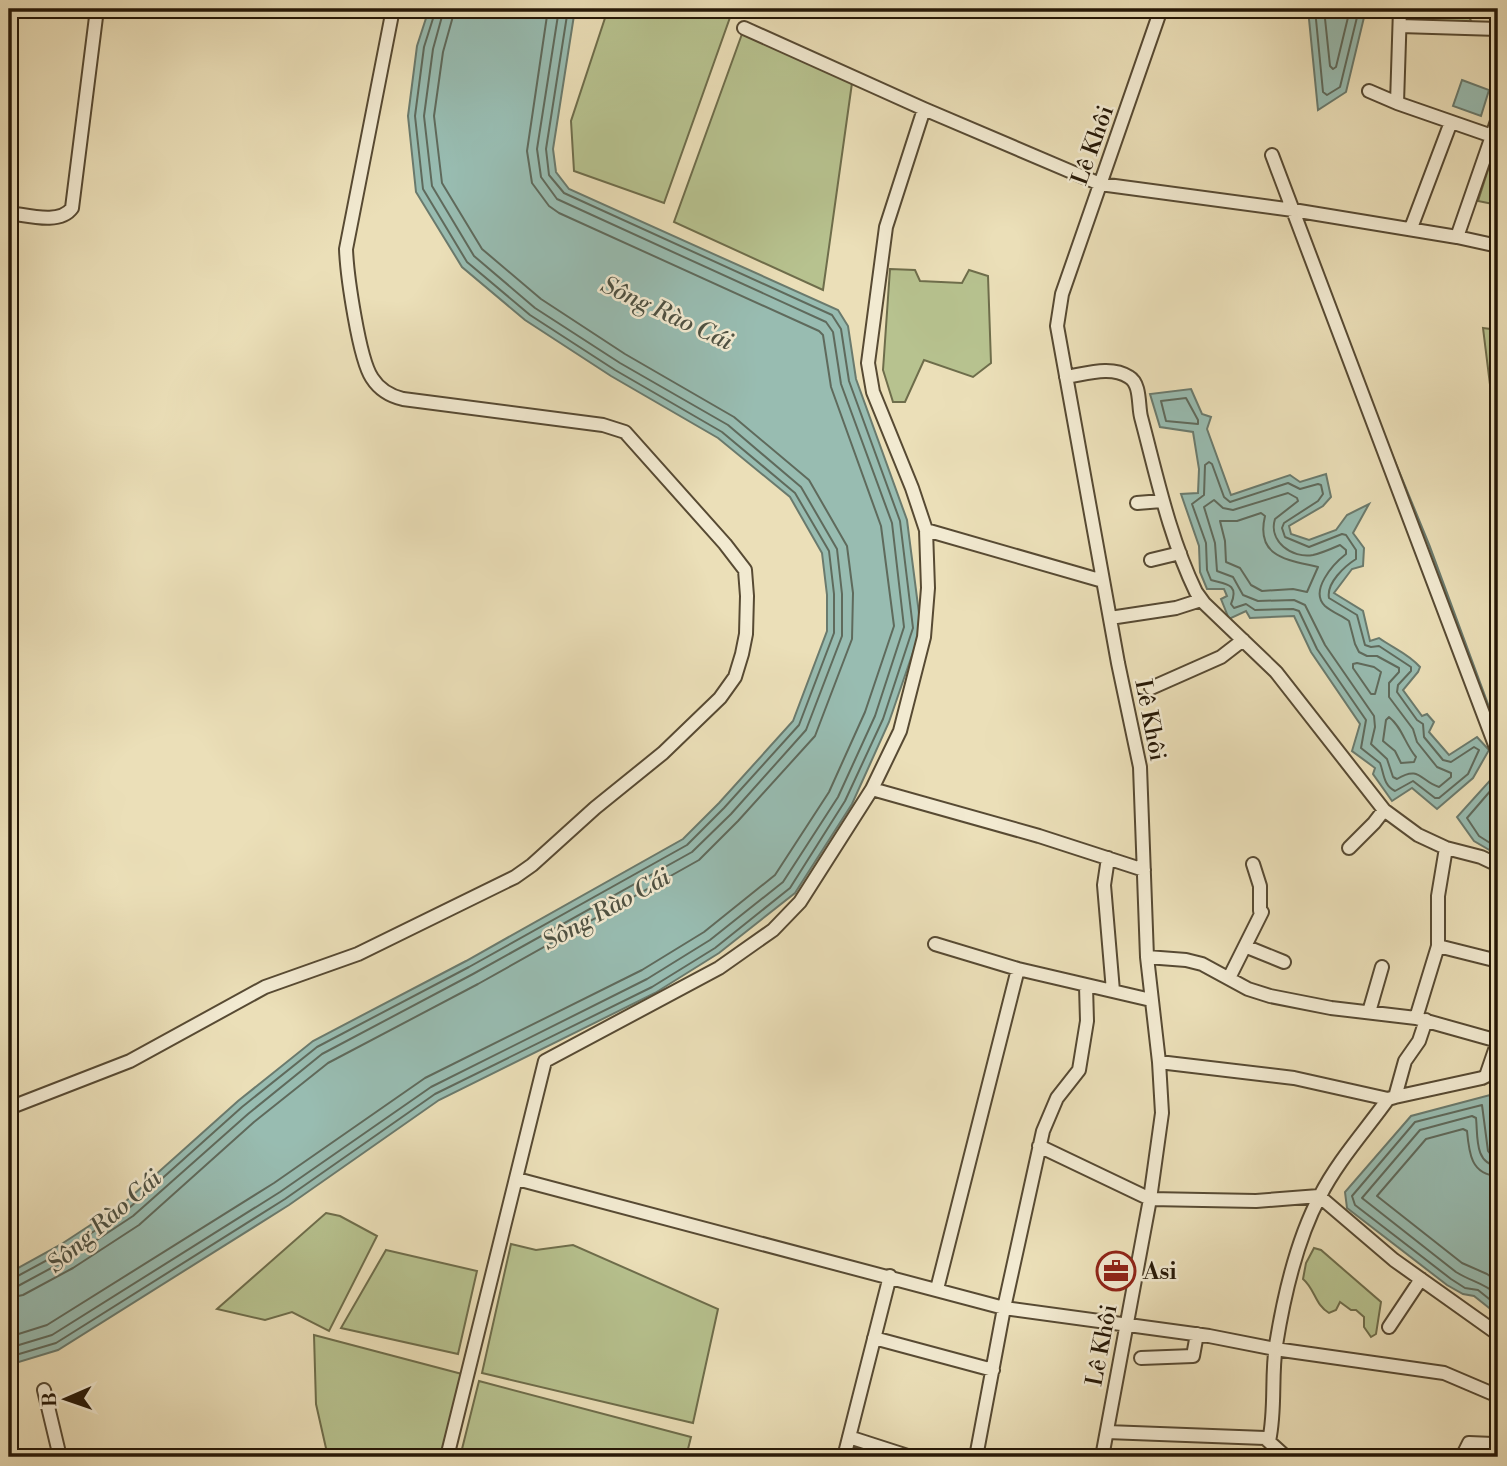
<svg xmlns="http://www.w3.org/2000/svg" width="1507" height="1466" font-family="'Libre Bodoni',serif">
  <rect width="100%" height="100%" fill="#ebdfb8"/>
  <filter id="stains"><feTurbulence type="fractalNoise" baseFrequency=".00286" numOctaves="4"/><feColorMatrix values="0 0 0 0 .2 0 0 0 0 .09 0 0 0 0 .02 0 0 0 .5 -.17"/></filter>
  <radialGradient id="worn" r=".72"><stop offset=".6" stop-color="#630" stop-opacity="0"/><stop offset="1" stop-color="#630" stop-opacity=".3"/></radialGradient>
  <path fill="#b7c28f" stroke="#6e6d4b" stroke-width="2" d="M 608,9 L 733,9 L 664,203 L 574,171 L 571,121 Z
    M 1410,9 L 1466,9 L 1466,12 L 1477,31 L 1411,15 Z
    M 742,34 L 852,83 L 823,290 L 674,222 Z
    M 1496,145 L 1498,146 L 1498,205 L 1478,201 Z
    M 890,269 L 915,270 L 920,281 L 962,283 L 969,270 L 988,276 L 991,363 L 973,377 L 924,360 L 905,402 L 893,402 L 883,370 Z
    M 1483,328 L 1498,330 L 1498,409 L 1493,409 Z
    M 326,1213 L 340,1216 L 377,1236 L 329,1331 L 292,1312 L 265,1320 L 217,1309 Z
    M 511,1244 L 536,1250 L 573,1245 L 718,1309 L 693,1423 L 482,1373 Z
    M 1314,1248 L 1321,1250 L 1381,1302 L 1376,1334 L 1371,1337 L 1364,1327 L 1364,1317 L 1356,1310 L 1351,1310 L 1340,1302 L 1336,1310 L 1329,1313 C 1315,1305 1315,1289 1303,1279 L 1306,1263 Z
    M 386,1250 L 477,1271 L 458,1354 L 341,1328 Z
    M 314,1335 L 462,1374 L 441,1457 L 328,1457 L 316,1404 Z
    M 479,1381 L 691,1437 L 686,1457 L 460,1457 Z"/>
  <path fill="#98bcb1" stroke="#6a7a6d" stroke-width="2" d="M 429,9 L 575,9 L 553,149 L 556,172 L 569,189 L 838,310 L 848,326 L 856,379 L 907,520 L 921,629 L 889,722 L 852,804 L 795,893 L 719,953 L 655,993 L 439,1100 L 289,1205 L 58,1350 L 9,1365 L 9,1273 L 60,1245 L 124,1203 L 238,1101 L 313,1041 L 466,961 L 683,839 L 719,803 L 793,721 L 827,631 L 827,595 L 822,553 L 790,497 L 718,438 L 611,376 L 525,320 L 462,267 L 416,192 L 408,116 L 417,46 Z
    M 1308,9 L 1366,9 L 1346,92 L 1318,110 Z
    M 1462,80 L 1489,90 L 1481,116 L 1453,106 Z
    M 1191,389 L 1202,414 L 1211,417 L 1207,429 L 1231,495 L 1290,475 L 1300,482 L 1326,474 L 1331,497 L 1323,506 L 1289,526 L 1291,534 L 1309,540 L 1336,530 L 1347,515 L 1369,504 L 1353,533 L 1364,548 L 1363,566 L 1352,569 L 1334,593 L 1363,611 L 1370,641 L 1379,638 C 1393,648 1409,654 1420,667 L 1418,672 L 1403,690 L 1422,716 L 1427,714 L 1434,722 L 1429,732 L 1449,755 L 1477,737 L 1489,750 L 1473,778 L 1437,809 L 1412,788 L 1392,801 L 1373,774 L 1375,768 L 1352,751 L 1360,724 L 1311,652 L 1294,616 L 1250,618 L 1246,611 L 1229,619 L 1221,599 L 1227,596 L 1224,589 L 1207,589 L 1200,572 L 1199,546 L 1181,494 L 1198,493 L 1199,469 L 1193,432 L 1160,427 L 1150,394 Z
    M 1495,775 L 1498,781 L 1498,855 L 1474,841 L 1457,817 Z
    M 1490,1095 L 1498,1186 L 1498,1315 L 1474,1296 L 1463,1294 L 1447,1285 L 1347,1208 L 1345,1192 L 1411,1116 Z"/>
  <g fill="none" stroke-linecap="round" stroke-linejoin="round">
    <path stroke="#5f6a5c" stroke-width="2" d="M 1315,9 L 1323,92 L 1327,95 L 1340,87 L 1359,9
      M 1324,9 L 1330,66 L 1333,69 L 1336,67 L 1350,9
      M 1186,398 L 1198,420 L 1198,424 L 1166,421 L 1161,401 Z
      M 1209,462 L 1212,464 L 1224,497 L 1230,502 L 1288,483 L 1300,489 L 1318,484 L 1321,485 L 1323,494 L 1318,501 L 1284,523 L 1282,528 L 1285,537 L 1309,547 L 1342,534 L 1346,535 L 1356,550 L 1356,559 C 1345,566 1326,583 1329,598 L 1357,615 L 1365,645 L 1371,647 L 1379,646 L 1411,667 L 1411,671 L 1398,685 L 1397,692 L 1417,720 L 1423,724 L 1424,737 L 1443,760 L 1451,762 L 1474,747 L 1479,750 L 1468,774 L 1439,798 L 1435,798 L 1413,781 L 1395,791 C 1383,785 1384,773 1380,763 L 1361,748 L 1366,720 L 1317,649 L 1299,611 L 1293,609 L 1255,610 L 1246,604 L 1234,608 L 1231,604 C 1240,583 1224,584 1211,580 L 1207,570 L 1206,543 L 1192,504 L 1204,495 L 1205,465 Z
      M 1288,493 L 1297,498 L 1298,501 L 1275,519 C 1268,541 1292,559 1313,555 C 1322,553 1331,549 1340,545 L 1346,550 L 1346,554 C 1333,564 1309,591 1325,606 C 1332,612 1342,616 1349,621 L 1355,644 L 1359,652 L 1367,656 L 1377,656 L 1399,668 L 1399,672 L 1389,683 L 1389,697 L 1413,729 L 1417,742 L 1437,767 L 1451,773 L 1451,777 L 1439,787 C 1420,781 1420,765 1397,779 L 1393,777 L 1387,759 L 1371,744 L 1375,727 L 1374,716 L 1325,645 L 1305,605 L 1294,600 L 1258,601 L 1243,595 L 1233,577 L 1217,571 L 1215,543 L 1204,507 L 1214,500 L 1223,508 L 1233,510 Z
      M 1261,513 L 1265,516 C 1255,558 1289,560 1318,567 L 1307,592 L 1293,589 L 1262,591 L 1251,585 L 1240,568 L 1226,562 L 1225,541 L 1220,521 L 1237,521 Z
      M 1357,663 L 1374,667 L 1381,672 L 1375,694 L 1371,694 L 1353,668 L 1353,664 Z
      M 1389,717 C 1402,727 1405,744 1416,757 L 1414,762 L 1401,763 L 1395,751 L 1383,741 L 1386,720 Z
      M 1498,782 L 1467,818 L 1479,836 L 1498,848
      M 1498,1157 L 1492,1156 L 1488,1151 L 1482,1105 L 1415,1122 L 1352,1196 L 1355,1205 L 1451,1279 L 1465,1288 L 1478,1290 L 1498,1306
      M 1498,1166 C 1474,1164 1478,1136 1476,1118 L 1472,1116 L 1420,1130 L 1362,1198 L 1456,1272 C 1472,1282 1482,1282 1498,1295
      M 1498,1176 C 1471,1175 1469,1153 1467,1131 L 1463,1129 L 1426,1139 L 1377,1196 L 1462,1263 L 1487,1274 L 1498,1282
      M 9,1279 L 14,1278 L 64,1251 L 128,1209 L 242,1107 L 317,1047 L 469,967 L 687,845 L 724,808 L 799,725 L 834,633 L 834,594 L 829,551 L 795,493 L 722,432 L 615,370 L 530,315 L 467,262 L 423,189 L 415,116 L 424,47 L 436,9
      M 9,1287 L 18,1286 L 68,1259 L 133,1216 L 248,1114 L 322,1054 L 473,974 L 692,852 L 731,814 L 806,730 L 842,636 L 842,594 L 837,549 L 801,487 L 728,425 L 620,363 L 535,308 L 474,256 L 432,186 L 424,116 L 433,49 L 444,9
      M 9,1298 L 23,1295 L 73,1268 L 139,1225 L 254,1122 L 328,1063 L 478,984 L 699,860 L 738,821 L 815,736 L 852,639 L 853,593 L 847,546 L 809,480 L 734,417 L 625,354 L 541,299 L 482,249 L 442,183 L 434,116 L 443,52 L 455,9
      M 9,1337 L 47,1325 L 274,1183 L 425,1078 L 642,970 L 704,932 L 775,875 L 829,792 L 865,712 L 894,626 L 881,526 L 831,387 L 823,335 L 819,331 L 559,213 L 549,206 L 532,183 L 527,151 L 548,9
      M 9,1348 L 52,1335 L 280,1192 L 431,1087 L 647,979 L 710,940 L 783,882 L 838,797 L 875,716 L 904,627 L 892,523 L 841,384 L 833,332 L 826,322 L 557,199 L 541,177 L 537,149 L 559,9
      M 9,1357 L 56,1343 L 285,1199 L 435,1094 L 652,987 L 715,948 L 790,888 L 845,801 L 883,719 L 913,628 L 900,521 L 849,381 L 841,329 L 832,315 L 564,193 L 549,175 L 546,149 L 568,9"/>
    <path stroke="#6a7a6d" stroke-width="2.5" d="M 1388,445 L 1429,545 L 1498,732"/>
    <defs>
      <path id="minor" d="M 1400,9 L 1397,103 L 1492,136 L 1457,237 L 1498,246
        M 1400,26 L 1498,29
        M 744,28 L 924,109 L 1100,184 L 1293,210 L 1457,237
        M 1369,91 L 1397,103
        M 924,109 L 886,227 L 868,363 L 873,392 L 912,488 L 926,530 L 1103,581
        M 1498,139 L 1492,136 L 1498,118
        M 1272,155 L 1498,753
        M 9,213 C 27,215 60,225 72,208 L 97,9
        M 1411,228 L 1451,122
        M 1066,377 C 1086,374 1111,365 1129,377 C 1141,384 1138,405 1141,417 C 1157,477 1169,536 1196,592 L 1204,603 L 1276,672 L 1384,810 L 1418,835 L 1446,848 L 1481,857 L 1498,865
        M 1137,503 L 1162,501
        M 926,530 L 928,588 L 924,637 L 900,731 L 872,789 L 1039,836 L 1144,870
        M 1151,560 L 1180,553
        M 1110,618 L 1176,608 L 1201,600
        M 1151,688 L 1221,657 L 1243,640
        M 1349,848 L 1374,823 L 1384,810
        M 1108,858 L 1104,885 L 1113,991
        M 1253,864 L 1260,886 L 1260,911
        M 935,944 L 1018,969 L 1151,1000
        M 1438,946 L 1498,961
        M 1247,947 L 1284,962
        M 1147,957 L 1186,960 L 1202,964 L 1248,989 L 1270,996 L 1331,1008 L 1416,1018 L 1498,1041
        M 1229,978 L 1262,912
        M 1369,1012 L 1382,967
        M 1416,1018 L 1438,946 L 1438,896 L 1446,848
        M 1159,1062 L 1294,1078 L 1388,1099
        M 1395,1097 L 1482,1078 L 1486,1076 L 1498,1041
        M 9,1108 L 130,1061 L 265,987 L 358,954 L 515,877 L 532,865 L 595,808 L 663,753 L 720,698 L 735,677 L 742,654 L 746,634 L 747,596 L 745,570 L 725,544 L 625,432 L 603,425 L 403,399 C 390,396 379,389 372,378 C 359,359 347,275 346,249 L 393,9
        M 1039,1146 L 1150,1199 L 1256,1201 L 1319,1196 L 1394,1260 L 1498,1334
        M 517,1179 L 1004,1308 L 1209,1336 L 1275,1349 L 1444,1373 L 1498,1396
        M 937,1289 L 1018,969
        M 1389,1327 L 1421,1279
        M 874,1338 L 993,1370
        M 1141,1358 L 1193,1356 L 1197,1334
        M 44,1390 L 60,1457
        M 1107,1432 L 1265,1438 L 1286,1457
        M 849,1437 L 911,1457
        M 1269,1441 C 1276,1409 1271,1377 1276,1345 C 1284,1295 1296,1241 1320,1196 C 1337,1162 1365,1131 1388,1099 L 1395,1097 L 1405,1061 L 1419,1041 L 1426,1020
        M 447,1457 L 545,1061 L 719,968 L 773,930 L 800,902 L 872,789
        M 844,1457 L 890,1276
        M 976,1457 L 1004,1308 L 1043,1131 L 1057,1098 L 1079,1070 L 1087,1021 L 1086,986
        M 1102,1457 L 1150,1199 L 1162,1113 L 1159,1062 L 1147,957 L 1140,767 L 1118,663 L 1057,326 L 1062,294 L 1161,9
        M 1462,1457 L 1469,1443 L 1493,1444 L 1498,1438"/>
    </defs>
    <use href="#minor" stroke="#574a33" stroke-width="16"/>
    <use href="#minor" stroke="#f2ead1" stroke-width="12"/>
  </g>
  <defs>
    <symbol id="office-ring" viewBox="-11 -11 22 22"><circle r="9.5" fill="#f2ead1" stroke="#8f2418" stroke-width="1.5"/><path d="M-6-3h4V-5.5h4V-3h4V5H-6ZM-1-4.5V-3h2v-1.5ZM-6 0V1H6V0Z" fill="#8f2418"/></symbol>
  </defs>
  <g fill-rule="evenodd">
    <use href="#office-ring" x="1094" y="1249" width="44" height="44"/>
  </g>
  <g text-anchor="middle" stroke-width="5" stroke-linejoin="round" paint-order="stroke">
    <g font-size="23" fill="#261807" stroke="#f2ead1">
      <text transform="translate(1092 145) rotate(-70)" y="8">Lê Khôi</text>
      <text transform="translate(1151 720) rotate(79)" y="8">Lê Khôi</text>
      <text transform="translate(1101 1345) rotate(-79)" y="8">Lê Khôi</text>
    </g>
    <g font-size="23" font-weight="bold" fill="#261807" stroke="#f2ead1" text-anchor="start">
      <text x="1143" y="1279">Asi</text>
    </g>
    <g font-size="24" font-style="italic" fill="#4e5142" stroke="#f2ead1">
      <text transform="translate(667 313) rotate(25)" y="8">Sông Rào Cái</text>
      <text transform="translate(606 909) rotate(-29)" y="8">Sông Rào Cái</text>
      <text transform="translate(104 1221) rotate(-41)" y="8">Sông Rào Cái</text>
    </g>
  </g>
  <rect width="1507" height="1466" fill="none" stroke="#ebdfb8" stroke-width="35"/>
  <rect x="10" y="10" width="1486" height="1445" fill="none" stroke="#261807" stroke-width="3.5"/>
  <rect x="18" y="18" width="1472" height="1431" fill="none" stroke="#261807" stroke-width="2"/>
  <g transform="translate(66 1399) rotate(268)" stroke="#f2ead1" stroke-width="5" paint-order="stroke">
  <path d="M0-5L12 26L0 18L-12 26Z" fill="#261807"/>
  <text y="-10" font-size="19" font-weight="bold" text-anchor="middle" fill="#261807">B</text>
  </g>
  <rect width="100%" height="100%" filter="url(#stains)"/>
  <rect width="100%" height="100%" fill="url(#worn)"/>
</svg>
